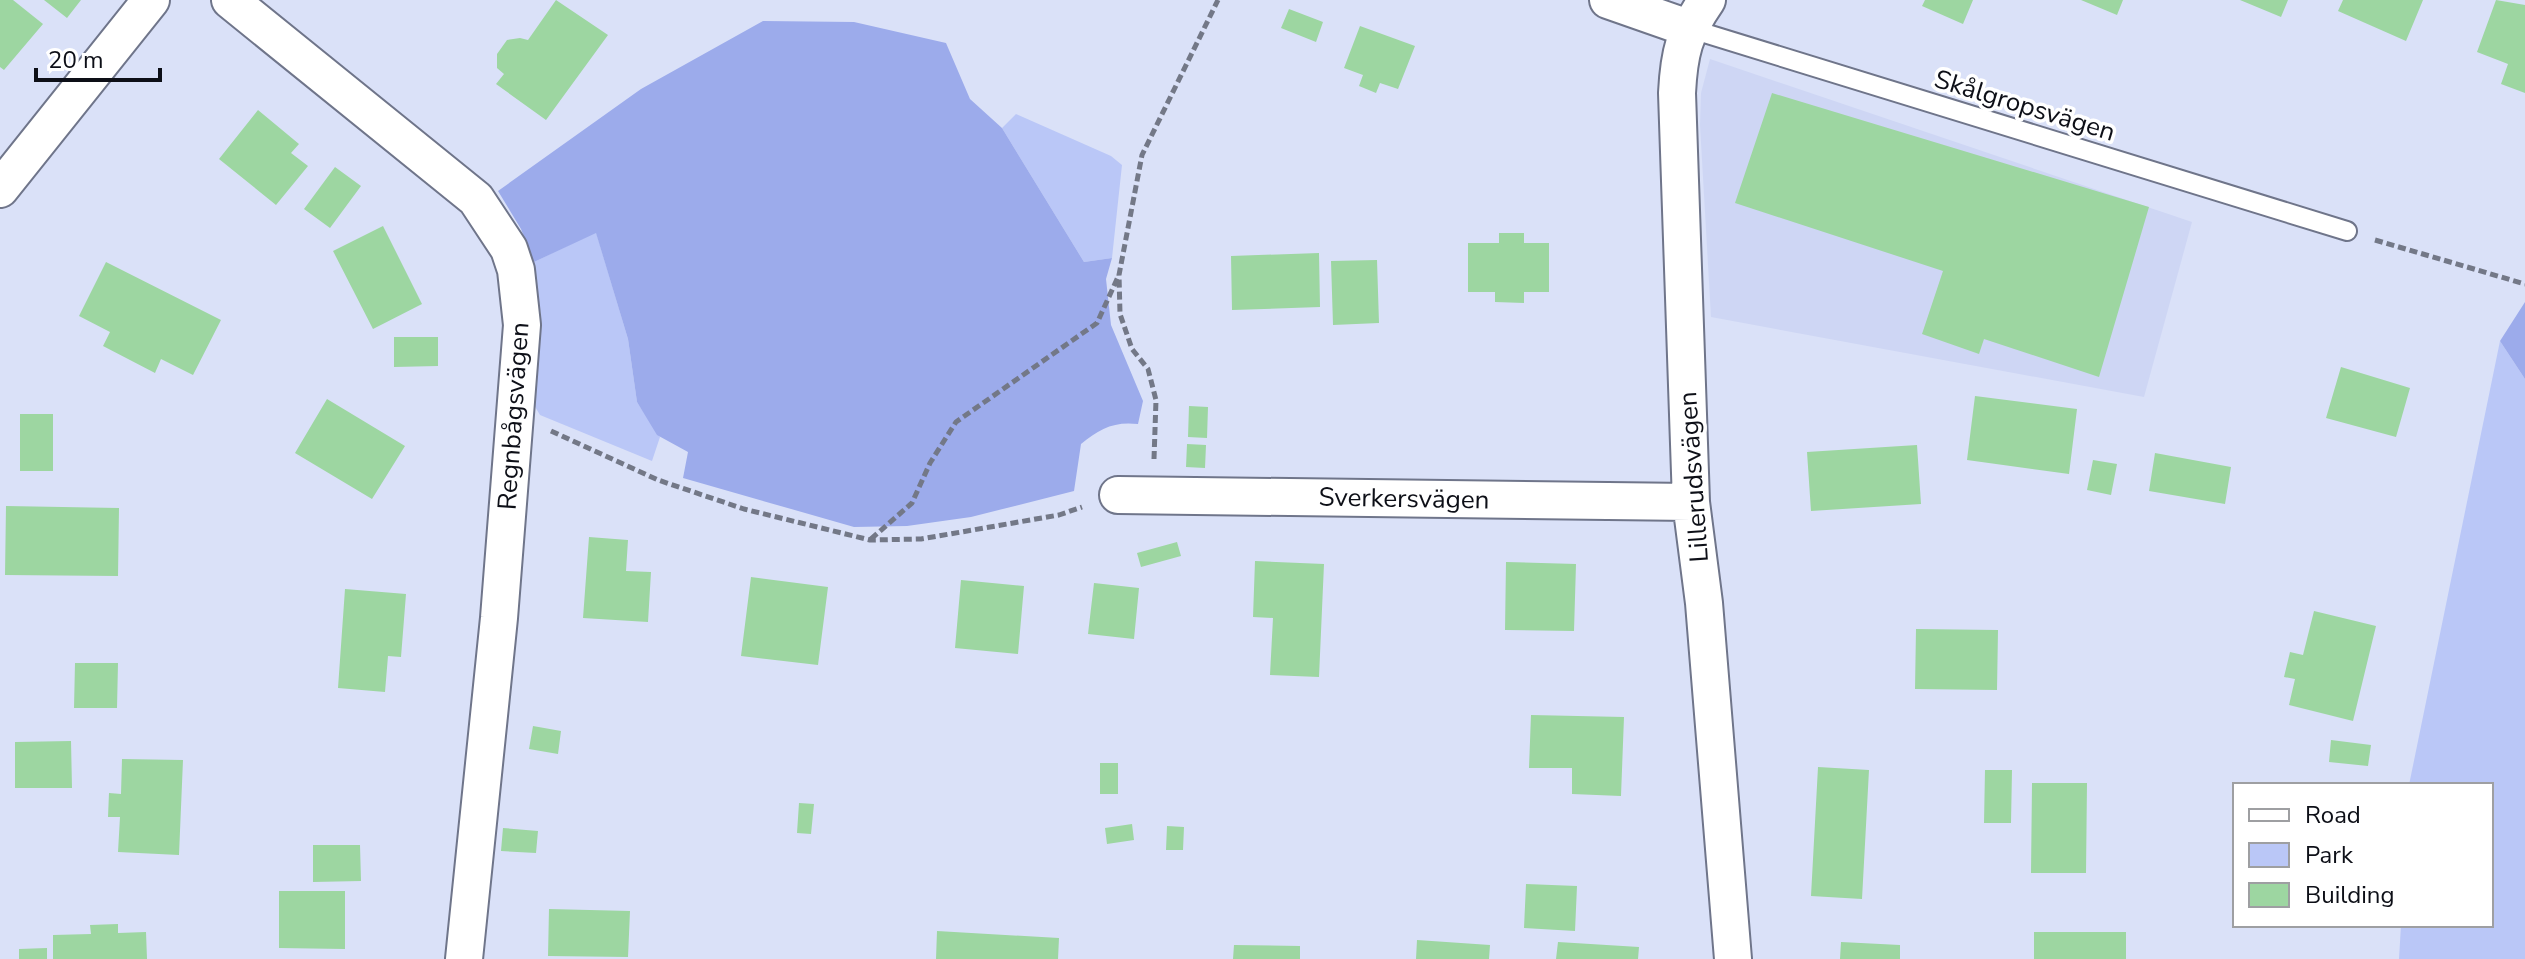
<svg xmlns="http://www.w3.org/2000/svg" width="2525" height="959" font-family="'Nunito Sans',sans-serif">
  <rect width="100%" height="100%" fill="#dae1f8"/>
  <path fill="#ced6f4" d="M 1710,59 L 2192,222 L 2144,397 L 1711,317 L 1700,125 L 1701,93 Z"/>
  <path fill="#bac7f7" d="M 1016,114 L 1111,156 L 1122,165 L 1112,258 L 1084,262 L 1002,128 Z
    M 596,232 L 628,339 L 637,402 L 660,437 L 652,461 L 540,415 L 534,405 L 541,316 L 532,263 Z
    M 2500,341 L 2525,379 L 2525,959 L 2399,959 L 2401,925 L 2491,925 L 2491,785 L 2409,785 Z"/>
  <path fill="#9cabeb" d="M 763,21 L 854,22 L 946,43 L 970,99 L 1002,128 L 1084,262 L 1112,258 L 1106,279 L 1111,325 L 1143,401 L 1138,424 C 1114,421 1099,429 1081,444 L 1074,491 L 971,517 L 907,526 L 854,527 L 683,478 L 688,452 L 657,435 L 637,402 L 628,339 L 596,233 L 534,262 L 521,229 L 498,191 L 641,89 Z
    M 2525,302 L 2525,379 L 2500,341 Z"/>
  <path fill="#9dd6a1" d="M 0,0 L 13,0 L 43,24 L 4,70 L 0,67 Z
    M 44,0 L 81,0 L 67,18 Z
    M 556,0 L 608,35 L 546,120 L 496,84 L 504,74 L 497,68 L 497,54 L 507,40 L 520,38 L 528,40 Z
    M 1925,0 L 1973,0 L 1963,24 L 1922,6 Z
    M 2081,0 L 2123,0 L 2117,15 Z
    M 2240,0 L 2288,0 L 2281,17 Z
    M 2343,0 L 2423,0 L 2406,41 L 2338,11 Z
    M 2496,0 L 2525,5 L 2525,93 L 2501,84 L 2508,64 L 2477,52 Z
    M 1289,9 L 1323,22 L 1316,42 L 1281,28 Z
    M 1360,26 L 1415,46 L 1398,89 L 1380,83 L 1376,93 L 1359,86 L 1363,75 L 1344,68 Z
    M 1772,93 L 2149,207 L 2099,377 L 1984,339 L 1979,354 L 1922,334 L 1943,271 L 1735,203 Z
    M 258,110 L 299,144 L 291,153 L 308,166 L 276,205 L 219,159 Z
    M 335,167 L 361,186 L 330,228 L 304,209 Z
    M 383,226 L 422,304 L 373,329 L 333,251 Z
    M 1499,233 L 1524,233 L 1524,243 L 1549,243 L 1549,292 L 1524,292 L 1524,303 L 1495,302 L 1495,292 L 1468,292 L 1468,243 L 1499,243 Z
    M 1319,253 L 1320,307 L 1232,310 L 1231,256 Z
    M 1377,260 L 1379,323 L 1333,325 L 1331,261 Z
    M 106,262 L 221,320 L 193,375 L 161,359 L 155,373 L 103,346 L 110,332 L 79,316 Z
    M 394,337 L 438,337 L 438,366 L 394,367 Z
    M 2341,367 L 2410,388 L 2396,437 L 2326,418 Z
    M 1975,396 L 2077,409 L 2069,474 L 1967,460 Z
    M 327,399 L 405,446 L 372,499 L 295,453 Z
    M 1189,406 L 1208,407 L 1207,438 L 1188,437 Z
    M 20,414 L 53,414 L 53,471 L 20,471 Z
    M 1187,444 L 1206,445 L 1205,468 L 1186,467 Z
    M 1917,445 L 1921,504 L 1811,511 L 1807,452 Z
    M 2155,453 L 2231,467 L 2225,504 L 2149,491 Z
    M 2093,460 L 2117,464 L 2111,495 L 2087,490 Z
    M 6,506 L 119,508 L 118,576 L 5,575 Z
    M 589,537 L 628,540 L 626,571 L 651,572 L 648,622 L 583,618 Z
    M 1177,542 L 1181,556 L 1141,567 L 1137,553 Z
    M 1255,561 L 1324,564 L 1319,677 L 1270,675 L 1273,618 L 1253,617 Z
    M 1506,562 L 1576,564 L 1574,631 L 1505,630 Z
    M 751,577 L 828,587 L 818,665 L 741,656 Z
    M 961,580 L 1024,586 L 1018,654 L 955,648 Z
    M 1094,583 L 1139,588 L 1134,639 L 1088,634 Z
    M 345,589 L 406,594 L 401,657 L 388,656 L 385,692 L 338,688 Z
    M 2314,611 L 2376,626 L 2353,721 L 2289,705 L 2295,679 L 2284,677 L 2290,652 L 2303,655 Z
    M 1916,629 L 1998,630 L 1997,690 L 1915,689 Z
    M 75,663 L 118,663 L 117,708 L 74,708 Z
    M 1531,715 L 1624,717 L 1621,796 L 1572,794 L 1572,768 L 1529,768 Z
    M 533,726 L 561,731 L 558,754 L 529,749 Z
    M 2331,740 L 2371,745 L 2368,766 L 2329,762 Z
    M 71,741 L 72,788 L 15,788 L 15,742 Z
    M 122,759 L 183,760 L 179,855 L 118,852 L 120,817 L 108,817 L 109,793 L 121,794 Z
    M 1100,763 L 1118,763 L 1118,794 L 1100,794 Z
    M 1818,767 L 1869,770 L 1862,899 L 1811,896 Z
    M 1985,770 L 2012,770 L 2011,823 L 1984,823 Z
    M 2032,783 L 2087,783 L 2086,873 L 2031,873 Z
    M 799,803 L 814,804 L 811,834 L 797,833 Z
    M 1132,824 L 1134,840 L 1107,844 L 1105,828 Z
    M 1167,826 L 1184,827 L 1183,850 L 1166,850 Z
    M 503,828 L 538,831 L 536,853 L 501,851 Z
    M 313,845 L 360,845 L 361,881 L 313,882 Z
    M 1526,884 L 1577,886 L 1575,931 L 1524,928 Z
    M 279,891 L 345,891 L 345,949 L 279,948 Z
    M 549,909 L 630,911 L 628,957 L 548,956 Z
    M 118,924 L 118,933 L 146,932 L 147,959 L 53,959 L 53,935 L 91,934 L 90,925 Z
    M 937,931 L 1059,938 L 1058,959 L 936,959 Z
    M 2034,932 L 2126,932 L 2126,959 L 2034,959 Z
    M 1417,940 L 1490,945 L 1489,959 L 1416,959 Z
    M 1558,942 L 1639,947 L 1638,959 L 1556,959 Z
    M 1841,942 L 1900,945 L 1900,959 L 1840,959 Z
    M 1234,945 L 1300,946 L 1300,959 L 1233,959 Z
    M 47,948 L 47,959 L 19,959 L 19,949 Z"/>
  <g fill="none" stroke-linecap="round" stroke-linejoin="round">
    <defs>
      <path id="service" d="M 1688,28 L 2347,231"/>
      <path id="minor" d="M 230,0 L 476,199 L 509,249 L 516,270 L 522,325 L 499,618 L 464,959
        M 1608,0 L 1688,28
        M 1707,0 C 1684,33 1679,53 1677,93 L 1691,502 L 1704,603 L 1733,959
        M 0,189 L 151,0
        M 1118,495 L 1691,502"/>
    </defs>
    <use href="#service" stroke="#6f758a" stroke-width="22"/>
    <use href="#minor" stroke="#6f758a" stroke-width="40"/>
    <path stroke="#737887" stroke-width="5" stroke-dasharray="8 4" stroke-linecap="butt" d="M 2375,240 L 2525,284
      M 551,431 L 658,480 L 744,509 L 870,540 L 921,539 L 1059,515 L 1082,507
      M 1154,459 L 1156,400 L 1148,369 L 1132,349 L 1120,314 L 1119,275 L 1142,155 L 1218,0
      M 871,539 L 912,503 L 930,463 L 956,422 L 1097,323 L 1118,277"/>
    <use href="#service" stroke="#fff" stroke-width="18"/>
    <use href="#minor" stroke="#fff" stroke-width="36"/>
  </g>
  <g text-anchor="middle" stroke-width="7" stroke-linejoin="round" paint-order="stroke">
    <g font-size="26" fill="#0d0f17" stroke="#fff">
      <text transform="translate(2025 105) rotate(17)" y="9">Skålgropsvägen</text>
      <text transform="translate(513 416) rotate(-86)" y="9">Regnbågsvägen</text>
      <text transform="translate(1693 477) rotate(-94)" y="9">Lillerudsvägen</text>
      <text transform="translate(1404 498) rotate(1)" y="9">Sverkersvägen</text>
    </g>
  </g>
  <rect x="2233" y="783" width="260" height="144" fill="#ffffff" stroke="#9e9fa2" stroke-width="2"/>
  <rect x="2249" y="809" width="40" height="12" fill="#ffffff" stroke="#9e9fa2" stroke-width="2"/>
  <text x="2305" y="823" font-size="24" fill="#0d0f17">Road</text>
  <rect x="2249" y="843" width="40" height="24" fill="#bac7f7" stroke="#9e9fa2" stroke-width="2"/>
  <text x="2305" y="863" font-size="24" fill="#0d0f17">Park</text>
  <rect x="2249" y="883" width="40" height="24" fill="#9dd6a1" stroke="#9e9fa2" stroke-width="2"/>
  <text x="2305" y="903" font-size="24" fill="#0d0f17">Building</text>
  <path d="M36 68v12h124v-12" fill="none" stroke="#0d0f17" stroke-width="4"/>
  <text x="48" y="68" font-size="24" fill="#0d0f17" stroke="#ffffff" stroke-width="6" paint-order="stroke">20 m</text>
</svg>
